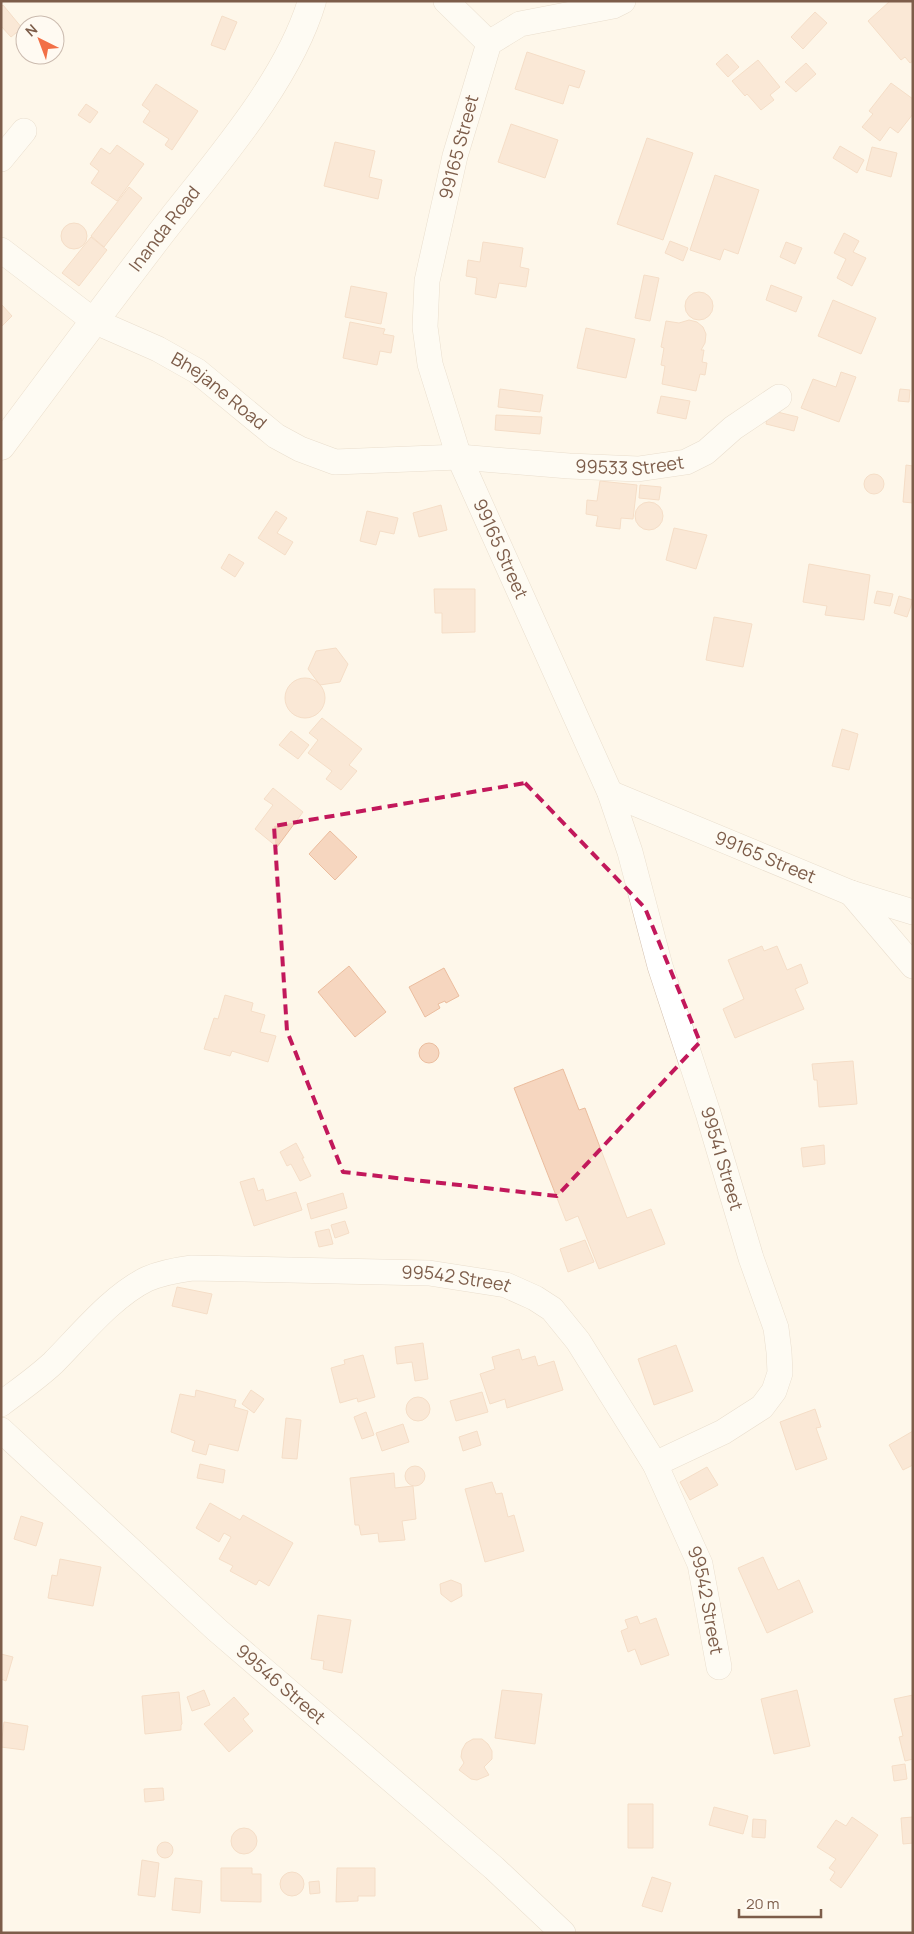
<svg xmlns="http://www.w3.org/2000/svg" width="914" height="1934" font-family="Manrope,sans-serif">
  <rect width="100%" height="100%" fill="#fef7ea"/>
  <path fill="#f6d6bf" stroke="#ebbd9e" d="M 890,1 L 913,1 L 913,61 L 910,63 L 905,57 L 901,60 L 868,21 Z
    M 3,5 L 22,28 L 11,37 L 1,26 L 1,7 Z
    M 815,12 L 827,23 L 803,49 L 791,37 Z
    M 222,16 L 237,22 L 225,50 L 211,45 Z
    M 527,52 L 585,71 L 579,88 L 569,85 L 563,104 L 515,89 Z
    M 727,54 L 739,67 L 728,77 L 716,64 Z
    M 758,60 L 780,87 L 770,95 L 774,100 L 761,110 L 747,94 L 745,96 L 732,81 Z
    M 806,63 L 816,74 L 796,92 L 785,82 Z
    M 891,83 L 913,99 L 913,114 L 898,133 L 890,127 L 880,141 L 862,127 L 873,114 L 869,111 Z
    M 156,84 L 198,111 L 172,150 L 165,145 L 169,139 L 143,122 L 150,111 L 142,105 Z
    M 86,104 L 98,112 L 90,123 L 78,115 Z
    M 511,124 L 558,140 L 545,178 L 498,162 Z
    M 647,138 L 693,153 L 663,240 L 617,224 Z
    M 335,142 L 375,151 L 369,177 L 382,180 L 378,199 L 324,186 Z
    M 117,145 L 144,164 L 117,201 L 91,183 L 99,171 L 90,164 L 101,148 L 110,154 Z
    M 840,146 L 864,160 L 857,173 L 833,158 Z
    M 872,147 L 897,153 L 891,177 L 866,170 Z
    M 715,175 L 759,190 L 738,254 L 724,249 L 720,260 L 690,250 Z
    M 129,187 L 142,198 L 104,247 L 91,236 Z
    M61 236a13 13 0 1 1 26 0a13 13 0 1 1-26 0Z
    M 844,233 L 859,241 L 853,252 L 866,258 L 852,286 L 837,278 L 846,259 L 834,253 Z
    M 91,237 L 107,250 L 79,286 L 62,273 Z
    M 670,241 L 688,248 L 683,261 L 665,253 Z
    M 483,242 L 523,248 L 520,267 L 529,269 L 526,287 L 499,283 L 496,298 L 475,294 L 477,278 L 466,276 L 468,260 L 480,262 Z
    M 786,242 L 802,248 L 795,264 L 780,257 Z
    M 644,275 L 659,278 L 650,321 L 635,318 Z
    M 771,285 L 802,297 L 796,312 L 766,300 Z
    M 351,286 L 387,293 L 381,324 L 345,317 Z
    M685 306a14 14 0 1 1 28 0a14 14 0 1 1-28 0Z
    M 833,300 L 876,318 L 861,354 L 818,336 Z
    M 2,305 L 12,316 L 1,327 L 1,306 Z
    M 689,320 L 697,322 L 703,327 L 706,334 L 705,343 L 701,350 L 704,350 L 702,362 L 707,363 L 705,375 L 700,374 L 696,391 L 662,384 L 665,366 L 661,365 L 664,348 L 661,347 L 666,321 L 679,323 Z
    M 350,322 L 385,329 L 383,334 L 394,336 L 391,353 L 380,351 L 377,365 L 343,358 Z
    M 586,328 L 635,339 L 626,378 L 577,368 Z
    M 841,372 L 856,377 L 839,422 L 801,408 L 813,379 L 836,387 Z
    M 500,389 L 543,395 L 540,412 L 498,407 Z
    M 900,389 L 910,390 L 909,402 L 898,401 Z
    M 661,396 L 690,401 L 686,419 L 657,413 Z
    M 769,410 L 798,417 L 794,431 L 766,424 Z
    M 496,415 L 542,417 L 540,434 L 495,430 Z
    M 906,465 L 913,466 L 913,503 L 903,502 Z
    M864 484a10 10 0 1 1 20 0a10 10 0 1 1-20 0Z
    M 600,481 L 637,485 L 633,519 L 621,518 L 620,529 L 596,526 L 598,516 L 586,514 L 587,500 L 597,501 Z
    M 640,485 L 661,487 L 659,500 L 639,498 Z
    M635 516a14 14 0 1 1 28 0a14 14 0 1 1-28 0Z
    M 441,505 L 447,530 L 419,537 L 413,513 Z
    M 276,511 L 287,518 L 277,533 L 293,542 L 285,555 L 258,538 Z
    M 367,511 L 398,518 L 394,534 L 380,531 L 376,545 L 360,541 Z
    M 674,528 L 707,535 L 696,569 L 666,560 Z
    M 229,554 L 244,563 L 235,577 L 221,568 Z
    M 809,564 L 870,575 L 864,620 L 825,615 L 827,606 L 803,602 Z
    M 434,589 L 475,589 L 475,632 L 442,633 L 442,613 L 435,613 Z
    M 877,591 L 893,594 L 890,606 L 874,603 Z
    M 899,596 L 913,600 L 907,617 L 894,613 Z
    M 714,617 L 752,624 L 743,667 L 706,660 Z
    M 336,648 L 348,664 L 340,682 L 320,685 L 308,669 L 316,651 Z
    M285 698a20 20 0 1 1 40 0a20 20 0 1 1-40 0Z
    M 322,718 L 362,749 L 349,765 L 357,771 L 341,790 L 326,779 L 332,771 L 308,753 L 318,740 L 309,733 Z
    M 842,729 L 858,734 L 849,770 L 832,766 Z
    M 291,731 L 309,745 L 298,759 L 279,745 Z
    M 273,788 L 303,812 L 277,847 L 255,829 L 273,805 L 264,799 Z
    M 330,831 L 357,857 L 335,880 L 309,854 Z
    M 762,946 L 764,951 L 777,946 L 787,970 L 801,964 L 808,983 L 795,989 L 804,1009 L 735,1038 L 723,1009 L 744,999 L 728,960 Z
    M 349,966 L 386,1012 L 355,1037 L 318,992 Z
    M 444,968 L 459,996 L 446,1003 L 445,1001 L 438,1004 L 440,1008 L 425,1017 L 409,987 Z
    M 225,995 L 253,1003 L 251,1011 L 265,1015 L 260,1032 L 276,1036 L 268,1062 L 232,1051 L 230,1056 L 204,1049 L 214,1018 L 218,1019 Z
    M419 1053a10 10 0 1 1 20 0a10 10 0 1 1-20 0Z
    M 853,1061 L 857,1104 L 819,1107 L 817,1080 L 814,1080 L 812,1064 Z
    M 563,1069 L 579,1110 L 585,1108 L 627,1218 L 651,1209 L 665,1244 L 599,1269 L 578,1216 L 566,1221 L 514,1088 Z
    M 296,1143 L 304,1158 L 302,1158 L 311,1176 L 300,1181 L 291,1164 L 287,1166 L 280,1152 Z
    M 824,1145 L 825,1164 L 803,1167 L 801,1148 Z
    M 254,1178 L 258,1191 L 263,1189 L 266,1201 L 296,1192 L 302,1210 L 254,1226 L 240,1182 Z
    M 343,1193 L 347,1208 L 311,1219 L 307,1204 Z
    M 345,1221 L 349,1233 L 335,1238 L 331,1225 Z
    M 329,1229 L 333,1244 L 319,1247 L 315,1232 Z
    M 585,1240 L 594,1262 L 568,1272 L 560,1249 Z
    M 177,1287 L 212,1294 L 207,1314 L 172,1306 Z
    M 423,1343 L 428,1379 L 415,1381 L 412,1362 L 397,1364 L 395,1347 Z
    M 676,1345 L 693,1391 L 654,1405 L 638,1359 Z
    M 519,1349 L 522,1360 L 535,1356 L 538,1366 L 554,1361 L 563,1390 L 507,1408 L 505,1399 L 490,1404 L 480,1374 L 495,1369 L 492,1357 Z
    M 363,1355 L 375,1397 L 358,1402 L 357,1398 L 340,1403 L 331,1368 L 345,1364 L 344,1360 Z
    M 196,1390 L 236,1400 L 234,1407 L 248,1411 L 238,1451 L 209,1444 L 206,1455 L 192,1451 L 195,1441 L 171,1432 L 180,1394 L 195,1397 Z
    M 251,1390 L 264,1399 L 254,1413 L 242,1404 Z
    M 482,1392 L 488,1412 L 456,1421 L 450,1401 Z
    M406 1409a12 12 0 1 1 24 0a12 12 0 1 1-24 0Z
    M 815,1409 L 821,1427 L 816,1428 L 827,1459 L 796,1470 L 780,1422 Z
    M 366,1412 L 374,1435 L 362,1439 L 354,1417 Z
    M 286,1418 L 301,1420 L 297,1459 L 282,1458 Z
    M 403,1424 L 409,1442 L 382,1451 L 376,1433 Z
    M 477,1431 L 481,1445 L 463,1451 L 459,1437 Z
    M 913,1431 L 913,1465 L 903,1470 L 889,1445 Z
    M 200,1464 L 225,1470 L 223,1483 L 197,1478 Z
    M405 1476a10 10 0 1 1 20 0a10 10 0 1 1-20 0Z
    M 707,1467 L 718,1485 L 690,1500 L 680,1482 Z
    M 394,1473 L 395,1488 L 413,1486 L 416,1519 L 402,1521 L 405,1540 L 379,1542 L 378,1533 L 361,1535 L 359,1525 L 355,1525 L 350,1478 Z
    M 492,1482 L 496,1494 L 502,1493 L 508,1517 L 514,1515 L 524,1551 L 485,1562 L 465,1489 Z
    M 210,1503 L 240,1520 L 243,1515 L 293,1543 L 269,1586 L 259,1580 L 256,1585 L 230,1571 L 233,1566 L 219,1559 L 231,1537 L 224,1533 L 219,1542 L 196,1528 Z
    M 21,1516 L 43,1523 L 36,1546 L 14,1539 Z
    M 763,1557 L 778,1590 L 799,1580 L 813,1612 L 767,1633 L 738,1568 Z
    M 60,1559 L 101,1567 L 93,1606 L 48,1598 L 52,1575 L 57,1576 Z
    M 451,1580 L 461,1584 L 462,1596 L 451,1602 L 441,1594 L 440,1584 Z
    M 318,1615 L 351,1620 L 342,1673 L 323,1669 L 324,1661 L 311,1659 Z
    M 637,1616 L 640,1624 L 656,1618 L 669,1655 L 641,1665 L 635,1649 L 628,1652 L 621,1631 L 628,1628 L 625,1620 Z
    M 1,1654 L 13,1657 L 6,1681 L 1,1679 Z
    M 204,1690 L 210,1705 L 192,1711 L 187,1697 Z
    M 502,1690 L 542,1694 L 535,1744 L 495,1738 Z
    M 797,1690 L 810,1746 L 774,1754 L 761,1699 Z
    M 179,1692 L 182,1724 L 181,1725 L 181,1730 L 145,1734 L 142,1696 Z
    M 913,1695 L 913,1759 L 905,1761 L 899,1737 L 903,1736 L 894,1699 Z
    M 234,1697 L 249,1714 L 243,1719 L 253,1731 L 229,1752 L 204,1724 Z
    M 4,1722 L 28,1726 L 24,1750 L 1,1747 Z
    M 473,1739 L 482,1739 L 488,1744 L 492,1751 L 492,1759 L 484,1767 L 489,1775 L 477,1780 L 471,1779 L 459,1770 L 464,1763 L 461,1757 L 462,1750 L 466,1743 Z
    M 905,1764 L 907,1779 L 894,1781 L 892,1766 Z
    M 163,1788 L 164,1800 L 145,1802 L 144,1789 Z
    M 628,1804 L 653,1804 L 653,1848 L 628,1848 Z
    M 714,1807 L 748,1816 L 743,1834 L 709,1825 Z
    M 852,1817 L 878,1835 L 841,1888 L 830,1880 L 835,1872 L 829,1868 L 836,1859 L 817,1847 L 836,1820 L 846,1826 Z
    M 913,1817 L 913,1843 L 903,1844 L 901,1818 Z
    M 753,1819 L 766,1820 L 765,1838 L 752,1837 Z
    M231 1841a13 13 0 1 1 26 0a13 13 0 1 1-26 0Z
    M157 1850a8 8 0 1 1 16 0a8 8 0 1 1-16 0Z
    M 142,1860 L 159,1863 L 155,1897 L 138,1895 Z
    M 221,1868 L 252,1868 L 252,1874 L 261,1874 L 261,1902 L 221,1901 Z
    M 337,1868 L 375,1868 L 375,1896 L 358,1896 L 358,1901 L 336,1902 Z
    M280 1884a12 12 0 1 1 24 0a12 12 0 1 1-24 0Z
    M 652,1877 L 671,1883 L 662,1912 L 642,1906 Z
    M 175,1878 L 202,1881 L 200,1913 L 172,1910 Z
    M 319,1881 L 320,1893 L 310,1894 L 309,1882 Z"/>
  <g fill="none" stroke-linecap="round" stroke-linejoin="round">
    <defs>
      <g id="street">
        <path d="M 446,1 L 489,43"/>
        <path id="s1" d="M 623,1 L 613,6 L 520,24 L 489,43 L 455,156 L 427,281 L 425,327 L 430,364 L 459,457 L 610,793 L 630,852 L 660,966 L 708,1113 L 751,1258 L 776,1328 L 779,1352 L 780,1373 L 774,1391 L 762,1407 L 723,1432 L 655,1464"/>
        <path d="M 1,159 L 24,131"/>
        <path id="s2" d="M 1,250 L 94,321 L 158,349 L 197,371 L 276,436 L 300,449 L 335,462 L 459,457 L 569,466 L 638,469 L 686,462 L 706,452 L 733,428 L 779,397"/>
        <path id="s3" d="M 610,793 L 851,893 L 913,912"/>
        <path d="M 851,893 L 913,966"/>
        <path id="s4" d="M 1,1404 C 18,1391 37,1378 53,1363 C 80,1336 112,1296 147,1279 C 161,1273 177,1270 192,1268 L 429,1273 L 506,1285 L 535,1298 L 552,1309 L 578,1341 L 655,1464 L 700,1564 L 719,1667"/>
        <path id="s5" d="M 1,1430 L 217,1630 L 494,1868 L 563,1933"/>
      </g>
      <g id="secondary">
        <path id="s6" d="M 1,446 C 53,376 105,306 158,237 C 210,169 287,85 312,1"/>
      </g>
    </defs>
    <use href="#street" stroke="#d3bfae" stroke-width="26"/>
    <use href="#secondary" stroke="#d8c1ad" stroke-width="29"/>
    <use href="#street" stroke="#fff" stroke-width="25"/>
    <use href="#secondary" stroke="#fff" stroke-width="28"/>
  </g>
  <path d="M0 0H914V1934H0ZM 525,783 L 645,908 L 700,1042 L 557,1196 L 343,1172 L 287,1031 L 274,826 Z" fill="#fef7ea" fill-opacity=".55" fill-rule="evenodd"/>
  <path fill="none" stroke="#c2185b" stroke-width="4" stroke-dasharray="10 6" stroke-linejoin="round" d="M 525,783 L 645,908 L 700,1042 L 557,1196 L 343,1172 L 287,1031 L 274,826 Z"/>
  <g text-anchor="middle" stroke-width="4" stroke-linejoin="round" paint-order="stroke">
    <g font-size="18" fill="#7d5d4a" stroke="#fffaf2">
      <text transform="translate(459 147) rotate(-75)" y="6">99165 Street</text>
      <text dy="6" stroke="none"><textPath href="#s6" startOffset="272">Inanda Road</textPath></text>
      <text dy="6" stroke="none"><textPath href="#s2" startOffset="261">Bhejane Road</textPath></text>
      <text dy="6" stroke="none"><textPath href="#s2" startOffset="694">99533 Street</textPath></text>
      <text dy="6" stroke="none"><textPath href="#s1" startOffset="670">99165 Street</textPath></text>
      <text dy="6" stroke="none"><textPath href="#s3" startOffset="168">99165 Street</textPath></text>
      <text dy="6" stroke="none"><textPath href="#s1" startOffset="1320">99541 Street</textPath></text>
      <text dy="6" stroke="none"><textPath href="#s4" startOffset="504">99542 Street</textPath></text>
      <text dy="6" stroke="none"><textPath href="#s4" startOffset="939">99542 Street</textPath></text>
      <text dy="6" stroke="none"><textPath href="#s5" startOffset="378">99546 Street</textPath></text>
    </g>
  </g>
  <rect width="914" height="1934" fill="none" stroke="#7d5d4a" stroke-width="5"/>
  <g transform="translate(40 40) rotate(318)"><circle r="24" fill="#fffaf2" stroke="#cbbbaf"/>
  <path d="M0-4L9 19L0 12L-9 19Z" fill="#f26f46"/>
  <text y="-8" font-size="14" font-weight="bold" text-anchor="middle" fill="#7d5d4a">N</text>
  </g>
  <path d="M739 1909v8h82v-8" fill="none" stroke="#7d5d4a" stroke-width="2.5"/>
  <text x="746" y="1909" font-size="15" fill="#7d5d4a" stroke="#fffaf2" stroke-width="4" paint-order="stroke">20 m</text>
</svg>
